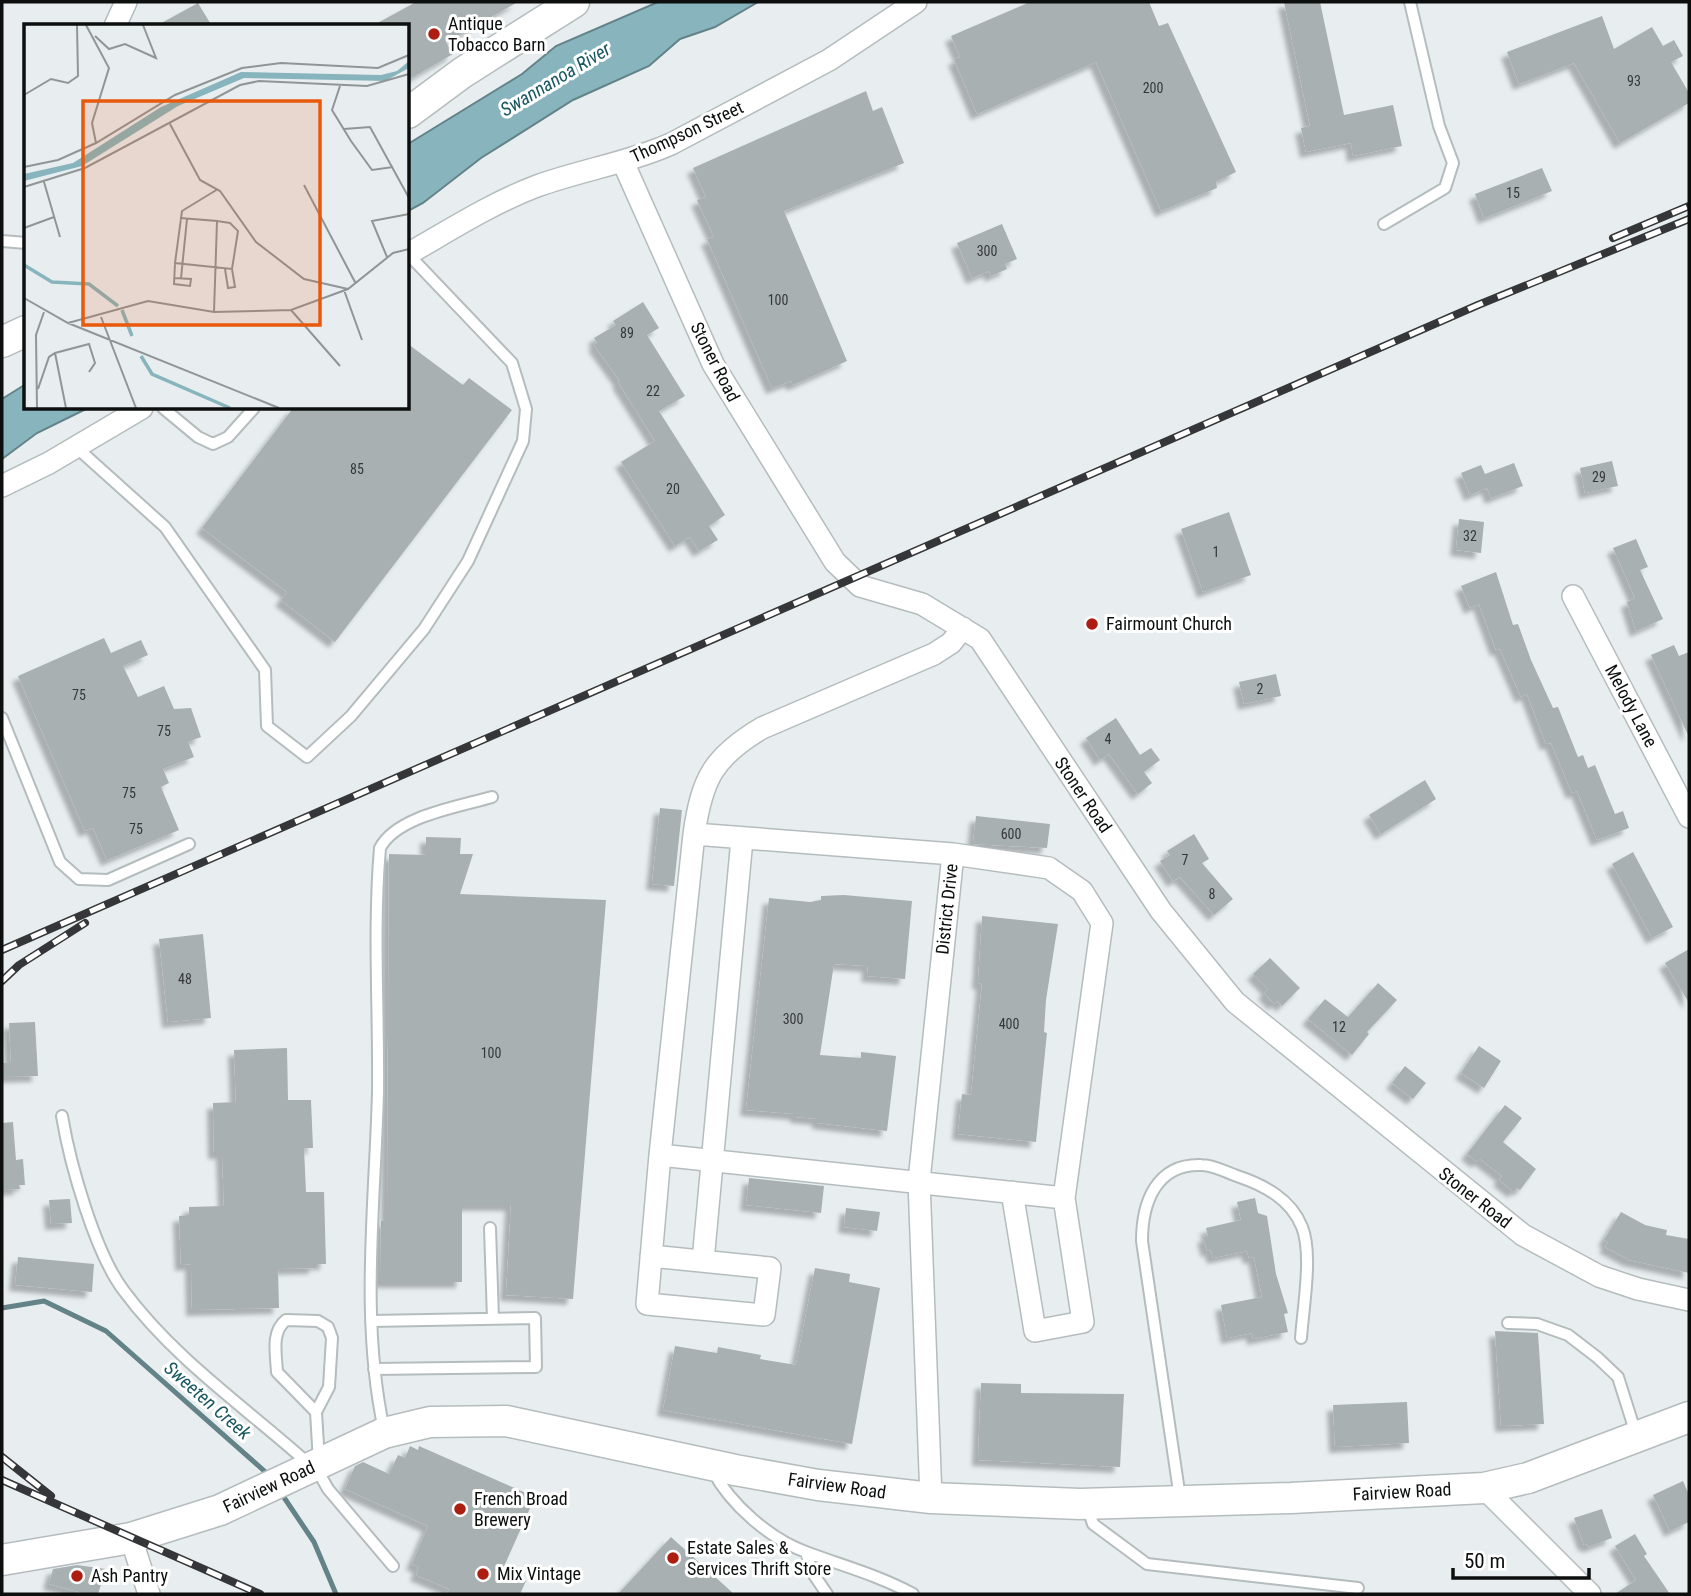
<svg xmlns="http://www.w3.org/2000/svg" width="1691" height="1596" font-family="'Roboto Condensed',sans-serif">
  <defs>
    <filter id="shadow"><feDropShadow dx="-6" dy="6" stdDeviation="2" flood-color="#0004"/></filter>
  </defs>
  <rect width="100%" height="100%" fill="#e8eef0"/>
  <path fill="#88b5bd" stroke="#638389" stroke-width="2" d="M 658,2 L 758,2 L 715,27 L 680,39 L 649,66 L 573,100 L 481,158 L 423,203 L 408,211 L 408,144 L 522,74 L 556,46 Z
    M 26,384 L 26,408 L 88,408 L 37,433 L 2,459 L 2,399 Z"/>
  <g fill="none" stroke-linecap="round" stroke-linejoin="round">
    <path stroke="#638389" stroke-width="5" d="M 2,1308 L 44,1301 L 106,1331 L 270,1476
      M 281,1493 L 314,1542 L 336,1594"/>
  </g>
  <path fill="#a9b0b1" filter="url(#shadow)" d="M 416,2 L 518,2 L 446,42 L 453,54 L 408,80 L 408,26 L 372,26 Z
    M 1030,2 L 1149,2 L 1159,26 L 1168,23 L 1236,172 L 1216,182 L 1217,188 L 1161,211 L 1096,62 L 977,114 L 954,59 L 960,57 L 951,36 Z
    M 1284,2 L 1320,2 L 1344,115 L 1393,105 L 1402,146 L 1353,156 L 1351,143 L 1306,152 L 1301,128 L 1310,126 Z
    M 198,3 L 212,26 L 156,26 Z
    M 1602,16 L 1614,49 L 1652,27 L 1663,46 L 1674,40 L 1683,56 L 1671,62 L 1689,93 L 1689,103 L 1620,143 L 1574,63 L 1519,84 L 1507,52 Z
    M 866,91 L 873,111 L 882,107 L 904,163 L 784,211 L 847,361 L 793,385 L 791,381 L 772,388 L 707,239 L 714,237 L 697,200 L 706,197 L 693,168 Z
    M 1542,168 L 1552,191 L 1484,218 L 1475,194 Z
    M 1002,224 L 1017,259 L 1005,264 L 1007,269 L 991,276 L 989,271 L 972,278 L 957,243 Z
    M 643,302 L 659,328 L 647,335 L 685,396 L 659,411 L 725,515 L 709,526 L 718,540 L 699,551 L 690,537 L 675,546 L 621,462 L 655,441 L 618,382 L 620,381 L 594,345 L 597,343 L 594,338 L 616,325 L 613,321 Z
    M 408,344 L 463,385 L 469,378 L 512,410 L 335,642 L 281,600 L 287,592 L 202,528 L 293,408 L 408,408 Z
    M 1612,461 L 1618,486 L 1585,493 L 1580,468 Z
    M 1514,463 L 1523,486 L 1491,498 L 1487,488 L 1470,495 L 1461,473 L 1481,465 L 1485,474 Z
    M 1229,512 L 1251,575 L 1203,592 L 1181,529 Z
    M 1459,519 L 1484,522 L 1481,553 L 1456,550 Z
    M 1636,539 L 1648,567 L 1640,570 L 1663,619 L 1636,631 L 1627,602 L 1635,598 L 1613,548 Z
    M 1496,572 L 1513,625 L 1518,624 L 1531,660 L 1553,708 L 1558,707 L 1578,757 L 1583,755 L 1588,768 L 1595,765 L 1615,814 L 1623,811 L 1629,828 L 1597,840 L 1577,791 L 1572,793 L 1551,743 L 1546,744 L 1527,694 L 1521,697 L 1500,649 L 1496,650 L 1479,604 L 1470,608 L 1461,586 Z
    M 104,638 L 111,653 L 141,640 L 148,655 L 123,666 L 138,697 L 164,686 L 174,709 L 191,708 L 201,737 L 188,742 L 194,757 L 163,769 L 169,783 L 161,787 L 179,830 L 107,860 L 93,828 L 85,831 L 18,676 Z
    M 1674,645 L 1679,656 L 1689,652 L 1689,737 L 1651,655 Z
    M 1276,674 L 1281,696 L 1244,704 L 1239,682 Z
    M 1116,718 L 1140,755 L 1151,748 L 1160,760 L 1144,772 L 1152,783 L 1138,794 L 1109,754 L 1100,760 L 1086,738 Z
    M 1425,780 L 1436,799 L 1381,834 L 1369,815 Z
    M 660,808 L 682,810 L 674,886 L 652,884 Z
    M 976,816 L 1050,824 L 1047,848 L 973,844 Z
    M 1194,834 L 1209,859 L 1202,863 L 1233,899 L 1214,915 L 1180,877 L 1173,881 L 1160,861 L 1170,855 L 1167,851 Z
    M 426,837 L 461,838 L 460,854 L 473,854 L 460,894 L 606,900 L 573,1299 L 506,1295 L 511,1205 L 462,1205 L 462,1282 L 380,1282 L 381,1221 L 387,1221 L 389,854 L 426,855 Z
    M 1633,852 L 1673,927 L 1652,938 L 1612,864 Z
    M 844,895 L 912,901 L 905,979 L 867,976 L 868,966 L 834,964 L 820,1055 L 861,1058 L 861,1052 L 896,1056 L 887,1131 L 818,1123 L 818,1119 L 796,1117 L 796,1114 L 746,1110 L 769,898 L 810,902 L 821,900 L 821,896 Z
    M 982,916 L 1058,924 L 1046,1000 L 1044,1032 L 1047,1033 L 1036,1142 L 958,1134 L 962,1094 L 971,1095 L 982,984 L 978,983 Z
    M 203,934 L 211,1018 L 168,1022 L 159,939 Z
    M 1689,949 L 1689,1003 L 1665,963 Z
    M 1270,958 L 1300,988 L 1282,1006 L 1278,1001 L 1274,1004 L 1264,993 L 1268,989 L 1253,974 Z
    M 1378,983 L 1397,1000 L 1367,1032 L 1369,1034 L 1352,1055 L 1308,1019 L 1325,999 L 1348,1017 Z
    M 35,1022 L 38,1076 L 2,1077 L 2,1063 L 11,1062 L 9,1023 Z
    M 1479,1046 L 1501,1061 L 1484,1088 L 1461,1073 Z
    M 287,1048 L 288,1100 L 311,1100 L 313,1148 L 304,1148 L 306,1192 L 324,1192 L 326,1264 L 315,1264 L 315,1268 L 278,1269 L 279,1308 L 192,1310 L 191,1264 L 181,1265 L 179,1216 L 189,1215 L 189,1207 L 224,1206 L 222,1153 L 214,1153 L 213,1103 L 236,1102 L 234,1050 Z
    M 1405,1066 L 1426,1083 L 1413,1099 L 1392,1083 Z
    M 1505,1105 L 1522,1118 L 1503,1142 L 1536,1169 L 1520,1190 L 1517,1188 L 1514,1192 L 1499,1180 L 1502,1176 L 1480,1159 L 1477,1162 L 1467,1154 Z
    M 13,1122 L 16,1160 L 23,1159 L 25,1185 L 19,1185 L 20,1189 L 2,1190 L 2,1123 Z
    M 749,1178 L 824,1186 L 821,1213 L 746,1205 Z
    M 1255,1198 L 1258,1213 L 1267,1216 L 1276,1274 L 1288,1313 L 1284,1314 L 1288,1332 L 1253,1339 L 1252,1333 L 1227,1338 L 1221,1305 L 1262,1297 L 1254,1257 L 1249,1258 L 1247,1251 L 1213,1258 L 1211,1250 L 1207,1251 L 1203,1237 L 1208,1236 L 1206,1228 L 1241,1220 L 1237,1202 Z
    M 70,1199 L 72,1223 L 51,1224 L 49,1200 Z
    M 846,1208 L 880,1212 L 877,1231 L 844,1227 Z
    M 1621,1212 L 1645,1225 L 1667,1230 L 1666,1235 L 1689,1239 L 1689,1273 L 1629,1260 L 1605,1247 L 1608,1242 L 1604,1240 Z
    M 18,1257 L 94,1264 L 92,1292 L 15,1285 Z
    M 815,1268 L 850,1274 L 849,1282 L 880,1288 L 852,1444 L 663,1410 L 675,1346 L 717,1353 L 718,1347 L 761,1355 L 760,1359 L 796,1365 Z
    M 1495,1331 L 1538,1333 L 1544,1424 L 1501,1426 Z
    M 981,1383 L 1021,1384 L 1021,1393 L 1124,1394 L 1120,1467 L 978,1460 Z
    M 1407,1402 L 1409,1443 L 1335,1447 L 1333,1405 Z
    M 410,1446 L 418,1450 L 419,1446 L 535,1497 L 502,1571 L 526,1581 L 520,1594 L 447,1594 L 449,1589 L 416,1575 L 419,1567 L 412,1564 L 428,1526 L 345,1489 L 355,1466 L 363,1462 L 389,1474 L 398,1455 L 405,1458 Z
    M 1683,1481 L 1689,1495 L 1689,1522 L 1670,1531 L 1653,1495 Z
    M 1602,1509 L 1612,1538 L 1588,1547 L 1587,1544 L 1584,1545 L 1574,1518 Z
    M 1635,1534 L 1647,1554 L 1644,1556 L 1670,1594 L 1615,1594 L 1636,1580 L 1615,1546 Z
    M 671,1537 L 734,1594 L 618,1594 Z
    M 77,1565 L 106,1569 L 98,1594 L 86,1594 L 49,1584 L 53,1569 Z"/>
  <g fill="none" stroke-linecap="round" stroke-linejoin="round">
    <defs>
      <path id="service" d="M 1384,224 L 1445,188 L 1453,163 L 1439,126 L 1410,2
        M 2,241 L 26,243
        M 163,408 L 198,437 L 213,444 L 228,437 L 254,408
        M 76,447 L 165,527 L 265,670 L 267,726 L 307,757 L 351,716 L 424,629 L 468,561 L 523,441 L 526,409 L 512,363 L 408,254
        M 2,718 L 60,862 L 79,879 L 108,880 L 189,844
        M 62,1116 C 70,1164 95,1253 124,1291 C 175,1360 248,1409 311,1466
        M 490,1228 L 493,1319
        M 371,1321 L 535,1318 L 536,1367 L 374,1369
        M 1508,1323 L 1537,1324 L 1568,1335 L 1598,1358 L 1618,1377 L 1636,1434
        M 316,1412 L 277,1372 C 276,1353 271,1332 286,1320 L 318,1321 L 328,1327 L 332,1338 L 329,1387 L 316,1412 L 319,1462
        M 384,1430 C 360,1319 375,1205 378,1092 C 379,1011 373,929 380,848 C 397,816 458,807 492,797
        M 315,1466 L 328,1489 L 393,1566
        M 713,1471 C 730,1504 770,1539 806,1552 C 843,1566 878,1575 913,1594
        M 1180,1498 L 1142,1241 C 1142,1203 1156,1163 1202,1165 C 1213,1165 1226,1172 1237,1176 C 1264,1185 1291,1199 1302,1227 C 1313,1254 1303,1308 1301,1338
        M 1087,1506 L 1093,1524 L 1147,1564 L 1358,1588
        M 806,1552 L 812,1572 L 827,1594"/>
      <path id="minor" d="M 115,26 L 126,2
        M 623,162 L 713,364 L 835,562 L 860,586 L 922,604 L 980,639 L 1161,911 L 1235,1002 L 1523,1235 L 1599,1276 L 1638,1289 L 1689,1300
        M 408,254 C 450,230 492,203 537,186 C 581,170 628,163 671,144 L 829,60 L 916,2
        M 2,486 L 49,463 L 142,408
        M 1573,596 L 1689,817
        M 694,834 L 953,854 L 919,1181 L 931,1498
        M 953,854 L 1049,868 L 1082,891 L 1102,923 L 1064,1198 L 660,1155 L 694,834 C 702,779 713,757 762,728 L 934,654 L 951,643 L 963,628
        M 1012,1192 L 1035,1331 L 1083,1322 L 1064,1198
        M 651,1256 L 770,1268 L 764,1315 L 647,1304 L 660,1155
        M 703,1261 L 742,839
        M 1484,1488 L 1590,1594
        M 131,1538 L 149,1594"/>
      <path id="secondary" d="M 408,113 L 462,73 L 574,2
        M 2,342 L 26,331
        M 2,1560 L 131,1538 L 220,1510 L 384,1433 L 430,1422 L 506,1421 L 735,1470 L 818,1485 L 931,1498 L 1080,1504 L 1291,1498 L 1484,1488 L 1528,1478 L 1689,1417"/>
    </defs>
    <use href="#service" stroke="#b5bcbd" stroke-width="14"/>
    <use href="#minor" stroke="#b5bcbd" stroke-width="24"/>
    <use href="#secondary" stroke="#b5bcbd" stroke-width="33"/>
    <use href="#service" stroke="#fff" stroke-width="10"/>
    <use href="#minor" stroke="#fff" stroke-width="21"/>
    <use href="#secondary" stroke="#fff" stroke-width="30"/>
    <defs>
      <path id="rail" d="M 1613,238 L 1689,206
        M 2,950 L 1478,305 L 1689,219
        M 2,981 L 19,965 L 85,923
        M 2,1457 L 51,1496
        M 2,1480 L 260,1594"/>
    </defs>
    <use href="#rail" stroke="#343637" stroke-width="8"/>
    <use href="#rail" stroke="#fff" stroke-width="5" stroke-dasharray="16" stroke-linecap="butt"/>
  </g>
  <g fill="#ad1d10" stroke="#fff" stroke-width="2.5">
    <circle cx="434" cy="34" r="7"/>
    <circle cx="1092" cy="624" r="7"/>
    <circle cx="460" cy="1509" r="7"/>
    <circle cx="673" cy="1558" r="7"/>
    <circle cx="483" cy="1574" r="7"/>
    <circle cx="77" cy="1576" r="7"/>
  </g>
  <g text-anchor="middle" stroke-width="6" stroke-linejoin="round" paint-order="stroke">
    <g font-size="14" fill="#343738">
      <text x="1634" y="86">93</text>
      <text x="1153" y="93">200</text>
      <text x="1513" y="198">15</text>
      <text x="987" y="256">300</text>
      <text x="778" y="305">100</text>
      <text x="627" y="338">89</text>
      <text x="653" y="396">22</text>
      <text x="357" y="474">85</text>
      <text x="1599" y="482">29</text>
      <text x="673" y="494">20</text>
      <text x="1470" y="541">32</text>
      <text x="1216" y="557">1</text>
      <text x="1260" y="694">2</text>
      <text x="79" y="700">75</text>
      <text x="164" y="736">75</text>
      <text x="1108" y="744">4</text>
      <text x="129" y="798">75</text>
      <text x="136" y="834">75</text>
      <text x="1011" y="839">600</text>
      <text x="1185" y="865">7</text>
      <text x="1212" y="899">8</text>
      <text x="185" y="984">48</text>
      <text x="793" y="1024">300</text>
      <text x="1009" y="1029">400</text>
      <text x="1339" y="1032">12</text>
      <text x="491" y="1058">100</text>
    </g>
    <g font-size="18" fill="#0d0f0f" stroke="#fff" text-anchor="start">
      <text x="448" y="30">Antique<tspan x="448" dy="21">Tobacco Barn</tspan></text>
      <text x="1106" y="630">Fairmount Church</text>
      <text x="474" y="1505">French Broad<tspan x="474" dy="21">Brewery</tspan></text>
      <text x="687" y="1554">Estate Sales &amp;<tspan x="687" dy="21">Services Thrift Store</tspan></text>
      <text x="497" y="1580">Mix Vintage</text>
      <text x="91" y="1582">Ash Pantry</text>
    </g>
    <g font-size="18" fill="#0d0f0f" stroke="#fff">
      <text transform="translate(687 132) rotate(-25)" y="6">Thompson Street</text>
      <text transform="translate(715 362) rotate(63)" y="6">Stoner Road</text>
      <text transform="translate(1631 706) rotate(62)" y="6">Melody Lane</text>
      <text transform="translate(1083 795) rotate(56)" y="6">Stoner Road</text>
      <text transform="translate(947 909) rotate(-84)" y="6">District Drive</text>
      <text transform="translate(1475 1198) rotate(38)" y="6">Stoner Road</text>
      <text transform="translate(837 1486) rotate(8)" y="6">Fairview Road</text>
      <text transform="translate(269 1487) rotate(-25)" y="6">Fairview Road</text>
      <text transform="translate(1402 1492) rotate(-3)" y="6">Fairview Road</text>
    </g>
    <g font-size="19" font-style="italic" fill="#195862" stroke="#fff">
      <text transform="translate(555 79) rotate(-31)" y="7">Swannanoa River</text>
      <text transform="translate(208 1400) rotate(41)" y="7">Sweeten Creek</text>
    </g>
  </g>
  <g transform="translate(24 24)">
    <rect width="385" height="385" fill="#e8eef0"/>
    <path d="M 385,37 L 385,44 L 361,57 L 220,54 L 154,82 L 58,142 L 0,157 L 0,150 L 49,139 L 137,83 L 217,48 L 357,51 L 373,47 Z" fill="#88b5bd"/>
    <path fill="none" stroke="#88b5bd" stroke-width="3.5" d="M 0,241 L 28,258 L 65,260 L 94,282M 98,286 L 108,312M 117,332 L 128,350 L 206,384"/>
    <path fill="none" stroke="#909596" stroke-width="2" d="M 62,1 L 85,44 L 68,99 L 72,119M 71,12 L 85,25 L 101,20 L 132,34 L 119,1M 316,62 L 308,86 L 327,117 L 348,146 L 369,143M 0,71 L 27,55 L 44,59 L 54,52 L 53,1M 146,100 L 176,156 L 196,167 L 232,218 L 280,255 L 324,265M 320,105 L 346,103 L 385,174M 0,143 L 34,136 L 72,119 L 151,71 L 218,44 L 257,39 L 354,44 L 385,31M 20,158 L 36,213M 280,161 L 332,260M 0,163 L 61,144 L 216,61 L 235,57 L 343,62 L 385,50M 156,194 L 193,197 L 190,288M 193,197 L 206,199 L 214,207 L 208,245 L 151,239 L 158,187 L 194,165M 0,204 L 30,193M 363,233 L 348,197 L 385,190M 201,245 L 204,264 L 211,263 L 208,245M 150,254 L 167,255 L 166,262 L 150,260 L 151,239M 157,254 L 163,195M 320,266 L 338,316M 0,274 L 44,299 L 255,384M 267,286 L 316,342M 77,293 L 112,384M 44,299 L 124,277 L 190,288 L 267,286 L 324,265 L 369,229 L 385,225M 31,329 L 42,384M 14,365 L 25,333 L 31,329 L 65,320 L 71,339 L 65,348M 13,384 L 12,311 L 20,288"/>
    <path fill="#e8590c" fill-opacity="0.15" stroke="#e8590c" stroke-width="3.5" d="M 59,77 L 296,77 L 296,301 L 59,301 Z"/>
    <rect width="385" height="385" fill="none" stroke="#0d0f0f" stroke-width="3.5"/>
  </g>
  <rect width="1691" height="1596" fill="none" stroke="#0d0f0f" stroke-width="7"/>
  <path d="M1453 1568v10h136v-10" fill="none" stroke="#0d0f0f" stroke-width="3.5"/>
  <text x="1464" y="1568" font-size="21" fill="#0d0f0f" stroke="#ffffff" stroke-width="5" paint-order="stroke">50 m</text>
</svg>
